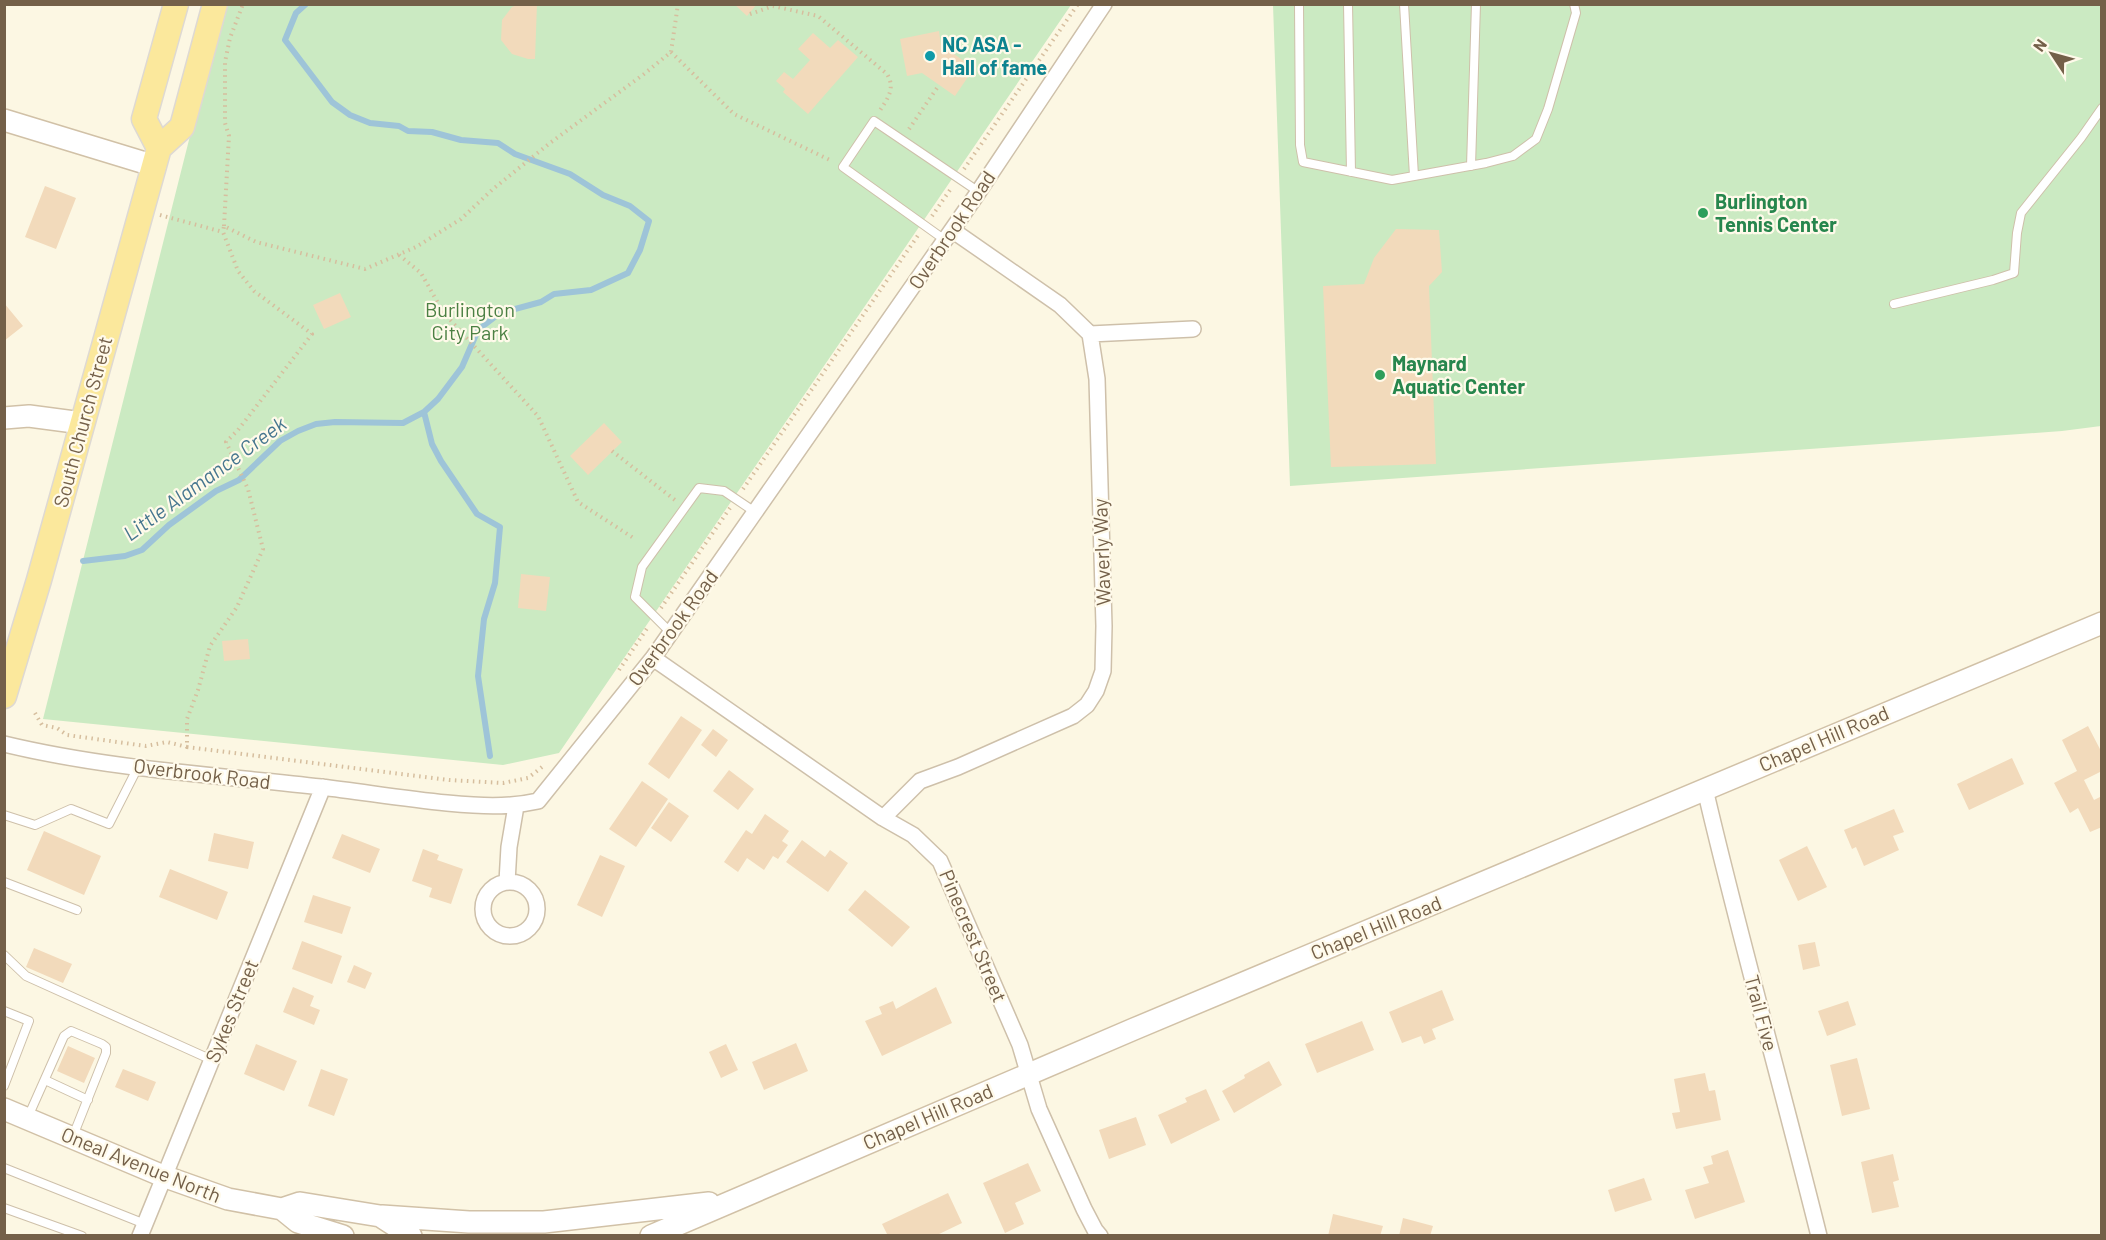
<svg xmlns="http://www.w3.org/2000/svg" width="2106" height="1240" font-family="Barlow,sans-serif">
  <rect width="100%" height="100%" fill="#fcf7e3"/>
  <path fill="#cbeac2" d="M 223,5 L 1071,5 L 559,753 L 503,765 L 43,719 Z
    M 1273,5 L 2101,5 L 2101,426 L 2062,431 L 1290,486 Z"/>
  <g fill="none" stroke-linecap="round" stroke-linejoin="round">
    <path stroke="#9ec4d8" stroke-width="6" d="M 424,412 L 432,444 L 441,461 L 477,514 L 500,527 L 495,583 L 484,619 L 478,676 L 490,756
      M 83,561 L 125,556 L 142,550 L 169,525 L 216,491 L 239,480 L 280,441 L 298,431 L 316,424 L 335,422 L 403,423 L 424,412 L 438,399 L 462,367 L 478,330 L 500,313 L 541,302 L 554,294 L 591,290 L 628,273 L 640,250 L 649,221 L 630,206 L 603,195 L 570,174 L 515,154 L 498,143 L 461,140 L 432,132 L 408,131 L 399,126 L 370,123 L 350,115 L 332,102 L 285,40 L 296,13 L 306,4"/>
  </g>
  <path fill="#f2dabb" d="M 520,4 L 537,4 L 535,59 L 528,59 L 512,54 L 501,40 L 502,20 L 512,7 Z
    M 734,4 L 757,4 L 747,16 Z
    M 939,31 L 941,45 L 974,68 L 955,96 L 922,73 L 907,76 L 900,39 Z
    M 813,33 L 830,48 L 838,40 L 858,57 L 808,114 L 783,92 L 785,89 L 776,81 L 784,72 L 793,79 L 810,60 L 798,49 Z
    M 45,186 L 76,198 L 56,249 L 25,237 Z
    M 1396,229 L 1439,230 L 1442,272 L 1429,286 L 1436,464 L 1331,467 L 1323,286 L 1364,284 L 1374,258 Z
    M 340,293 L 351,317 L 324,329 L 313,305 Z
    M 4,303 L 23,326 L 4,341 Z
    M 604,423 L 622,442 L 588,475 L 570,456 Z
    M 521,574 L 550,577 L 546,611 L 518,608 Z
    M 248,639 L 250,659 L 224,661 L 222,641 Z
    M 681,716 L 702,730 L 669,779 L 648,764 Z
    M 2088,726 L 2102,753 L 2102,771 L 2084,780 L 2094,800 L 2102,796 L 2102,827 L 2090,832 L 2078,808 L 2070,813 L 2054,783 L 2077,771 L 2062,740 Z
    M 713,729 L 728,740 L 716,757 L 701,745 Z
    M 2012,758 L 2024,784 L 1969,810 L 1957,784 Z
    M 729,770 L 754,789 L 738,810 L 713,791 Z
    M 642,781 L 668,799 L 636,847 L 609,829 Z
    M 669,802 L 689,816 L 671,842 L 651,828 Z
    M 1894,809 L 1904,832 L 1893,836 L 1899,850 L 1864,866 L 1856,847 L 1852,849 L 1844,830 Z
    M 765,814 L 789,831 L 782,841 L 788,845 L 778,859 L 773,856 L 764,870 L 747,858 L 738,872 L 724,862 L 746,830 L 752,834 Z
    M 44,831 L 101,856 L 84,895 L 27,870 Z
    M 214,833 L 254,842 L 248,869 L 208,861 Z
    M 342,834 L 380,849 L 370,873 L 332,858 Z
    M 802,840 L 825,857 L 830,850 L 848,863 L 828,892 L 786,862 Z
    M 1807,846 L 1827,887 L 1798,901 L 1779,860 Z
    M 423,849 L 439,855 L 437,860 L 463,869 L 451,904 L 429,897 L 432,888 L 412,881 Z
    M 600,855 L 625,866 L 602,917 L 577,905 Z
    M 170,869 L 228,892 L 217,920 L 159,897 Z
    M 865,890 L 910,927 L 892,947 L 848,910 Z
    M 313,895 L 351,907 L 342,934 L 304,922 Z
    M 302,941 L 342,956 L 332,984 L 292,969 Z
    M 1815,942 L 1820,966 L 1803,970 L 1798,945 Z
    M 34,948 L 72,964 L 63,983 L 26,967 Z
    M 354,965 L 372,973 L 365,989 L 347,982 Z
    M 293,987 L 314,996 L 310,1006 L 320,1010 L 314,1025 L 283,1012 Z
    M 936,987 L 952,1023 L 882,1056 L 865,1021 L 882,1014 L 879,1007 L 893,1001 L 896,1009 Z
    M 1442,990 L 1454,1020 L 1432,1029 L 1436,1039 L 1424,1044 L 1421,1036 L 1402,1043 L 1389,1012 Z
    M 1848,1001 L 1856,1025 L 1827,1036 L 1818,1011 Z
    M 1362,1021 L 1374,1050 L 1317,1073 L 1305,1044 Z
    M 796,1043 L 808,1071 L 764,1090 L 752,1062 Z
    M 256,1044 L 297,1061 L 284,1091 L 244,1074 Z
    M 726,1044 L 738,1070 L 721,1078 L 709,1052 Z
    M 68,1046 L 95,1058 L 84,1083 L 57,1071 Z
    M 1857,1058 L 1870,1109 L 1842,1116 L 1830,1065 Z
    M 1269,1061 L 1282,1085 L 1234,1113 L 1222,1091 L 1245,1078 L 1244,1075 Z
    M 123,1069 L 156,1082 L 148,1101 L 115,1087 Z
    M 321,1069 L 348,1079 L 334,1116 L 308,1106 Z
    M 1705,1073 L 1709,1091 L 1715,1090 L 1721,1120 L 1676,1129 L 1672,1113 L 1680,1112 L 1674,1079 Z
    M 1206,1089 L 1220,1120 L 1171,1144 L 1158,1115 L 1187,1102 L 1185,1098 Z
    M 1136,1117 L 1146,1145 L 1109,1159 L 1099,1130 Z
    M 1728,1150 L 1745,1202 L 1695,1219 L 1685,1190 L 1709,1183 L 1703,1167 L 1713,1164 L 1711,1156 Z
    M 1893,1154 L 1899,1180 L 1893,1182 L 1899,1207 L 1872,1213 L 1861,1162 Z
    M 1028,1163 L 1041,1191 L 1015,1203 L 1024,1224 L 1005,1233 L 983,1183 Z
    M 1644,1178 L 1652,1200 L 1615,1212 L 1608,1190 Z
    M 948,1193 L 962,1223 L 935,1236 L 888,1236 L 882,1224 Z
    M 1333,1214 L 1383,1226 L 1380,1236 L 1328,1236 Z
    M 1403,1218 L 1433,1226 L 1430,1236 L 1399,1236 Z"/>
  <g fill="none" stroke-linecap="round" stroke-linejoin="round">
    <defs>
      <path id="lane" d="M 1299,4 L 1300,145 L 1303,162 L 1392,180 L 1486,163 L 1513,156 L 1536,139 L 1548,109 L 1576,13 L 1574,4
        M 1348,4 L 1351,172
        M 1404,4 L 1414,176
        M 1471,166 L 1476,4
        M 945,240 L 843,167 L 874,121 L 979,192
        M 1894,304 L 1993,280 L 2014,273 L 2017,233 L 2021,213 L 2081,138 L 2102,108
        M 671,633 L 635,597 L 642,567 L 699,488 L 724,491 L 755,512
        M 4,815 L 35,825 L 71,809 L 109,824 L 138,767
        M 4,882 L 77,910
        M 4,955 L 26,976 L 212,1060
        M 4,1011 L 29,1021 L 4,1086
        M 45,1080 L 88,1100
        M 28,1117 L 64,1036 L 71,1031 L 102,1044 L 106,1047 L 106,1053 L 73,1136
        M 4,1168 L 145,1224
        M 4,1208 L 82,1236"/>
      <path id="street" d="M 1090,334 L 1193,329
        M 653,658 L 883,818 L 913,835 L 940,861 L 1020,1045 L 1039,1109 L 1084,1209 L 1095,1230 L 1100,1236
        M 4,744 C 108,769 215,775 321,787 C 363,792 405,799 447,803 C 479,806 507,808 538,801 L 653,658 L 975,197 L 1104,4
        M 1705,789 C 1740,939 1782,1087 1819,1236
        M 883,818 L 920,781 L 958,767 L 1073,716 L 1087,705 L 1096,691 L 1103,671 L 1104,626 L 1097,379 L 1090,334 L 1060,305 L 952,230
        M 507,882 L 509,847 L 516,806
        M483 909a27 27 0 1 1 54 0a27 27 0 1 1-54 0Z
        M 140,1236 L 323,787"/>
      <path id="secondary" d="M 4,120 L 155,166
        M 4,418 L 29,416 L 82,423
        M 4,1109 L 163,1176 L 228,1199 L 282,1209 L 300,1203 L 380,1216 L 411,1236
        M 282,1209 L 298,1222 L 343,1236
        M 382,1216 L 469,1222 L 544,1222 L 709,1203
        M 651,1236 L 1134,1029 L 2102,623"/>
      <path id="primary" d="M 159,148 L 144,119 L 176,4
        M 4,696 L 39,580 L 159,148 L 182,127 L 215,4"/>
    </defs>
    <use href="#lane" stroke="#cec0aa" stroke-width="10"/>
    <use href="#street" stroke="#cec0aa" stroke-width="18"/>
    <use href="#secondary" stroke="#d1c1a7" stroke-width="24"/>
    <use href="#primary" stroke="#ded9d3" stroke-width="27"/>
    <path stroke="#d6be9e" stroke-width="4" stroke-dasharray="1.5 4.5" stroke-linecap="butt" d="M 750,14 L 773,6 L 818,16 L 887,74 C 896,89 887,99 879,112
      M 671,52 L 734,114 L 832,161
      M 909,129 L 939,85
      M 964,169 L 1078,4
      M 160,215 L 223,232
      M 932,216 L 952,187
      M 224,226 L 229,136 L 225,123 L 225,62 L 230,38 L 243,4
      M 399,255 L 421,273 L 443,312 L 538,416 L 578,502 L 635,539
      M 612,451 L 675,500
      M 743,489 L 919,234
      M 661,608 L 730,508
      M 619,670 L 648,627
      M 35,713 L 42,725 L 57,728 L 67,735 L 146,746 L 167,742 L 187,747
      M 542,767 L 528,778 L 503,783 L 449,780 L 187,747 L 187,719 L 198,690 L 210,646 L 237,607 L 263,549 L 248,489 L 226,442 L 238,430 L 312,334 L 254,291 L 238,271 L 223,232 L 224,226 L 256,242 L 365,269 L 416,247 L 461,219 L 493,189 L 550,143 L 644,74 L 671,52 L 678,4"/>
    <use href="#lane" stroke="#fff" stroke-width="8"/>
    <use href="#street" stroke="#fff" stroke-width="15"/>
    <use href="#secondary" stroke="#fff" stroke-width="21"/>
    <use href="#primary" stroke="#fbe89c" stroke-width="24"/>
  </g>
  <circle fill="#0f9aa8" stroke="#fffaea" stroke-width="2" cx="930" cy="56" r="6"/>
  <g fill="#2e9e5b" stroke="#fffaea" stroke-width="2">
    <circle cx="1703" cy="213" r="6"/>
    <circle cx="1380" cy="375" r="6"/>
  </g>
  <g text-anchor="middle" stroke-width="4.5" stroke-linejoin="round" paint-order="stroke">
    <g font-size="20" font-weight="bold" fill="#0d838f" stroke="#fffaea" text-anchor="start">
      <text x="942" y="52">NC ASA -<tspan x="942" dy="23">Hall of fame</tspan></text>
    </g>
    <g font-size="20" font-weight="bold" fill="#27864d" stroke="#fffaea" text-anchor="start">
      <text x="1715" y="209">Burlington<tspan x="1715" dy="23">Tennis Center</tspan></text>
      <text x="1392" y="371">Maynard<tspan x="1392" dy="23">Aquatic Center</tspan></text>
    </g>
    <g font-size="20" fill="#746049" stroke="#fffaea">
      <text transform="translate(952 230) rotate(-56)" y="7">Overbrook Road</text>
      <text transform="translate(83 422) rotate(-75)" y="7">South Church Street</text>
      <text transform="translate(1102 552) rotate(-92)" y="7">Waverly Way</text>
      <text transform="translate(673 628) rotate(-54)" y="7">Overbrook Road</text>
      <text transform="translate(1824 739) rotate(-23)" y="7">Chapel Hill Road</text>
      <text transform="translate(202 774) rotate(7)" y="7">Overbrook Road</text>
      <text transform="translate(1376 928) rotate(-22)" y="7">Chapel Hill Road</text>
      <text transform="translate(973 936) rotate(67)" y="7">Pinecrest Street</text>
      <text transform="translate(232 1011) rotate(-68)" y="7">Sykes Street</text>
      <text transform="translate(1761 1013) rotate(75)" y="7">Trail Five</text>
      <text transform="translate(928 1117) rotate(-23)" y="7">Chapel Hill Road</text>
      <text transform="translate(141 1165) rotate(22)" y="7">Oneal Avenue North</text>
    </g>
    <g font-size="20" fill="#4b8043" stroke="#fffaea">
      <text x="470" y="317">Burlington<tspan x="470" dy="23">City Park</tspan></text>
    </g>
    <g font-size="21" font-style="italic" fill="#46768f" stroke="#fffaea">
      <text transform="translate(205 479) rotate(-36)" y="7">Little Alamance Creek</text>
    </g>
  </g>
  <rect width="2106" height="1240" fill="none" stroke="#746049" stroke-width="12"/>
  <g transform="translate(2052 54) rotate(306)" stroke="#fffaea" stroke-width="4.5" paint-order="stroke">
  <path d="M0-4.5L10 22L0 15L-10 22Z" fill="#746049"/>
  <text y="-9" font-size="16" font-weight="bold" text-anchor="middle" fill="#746049">N</text>
  </g>
</svg>
